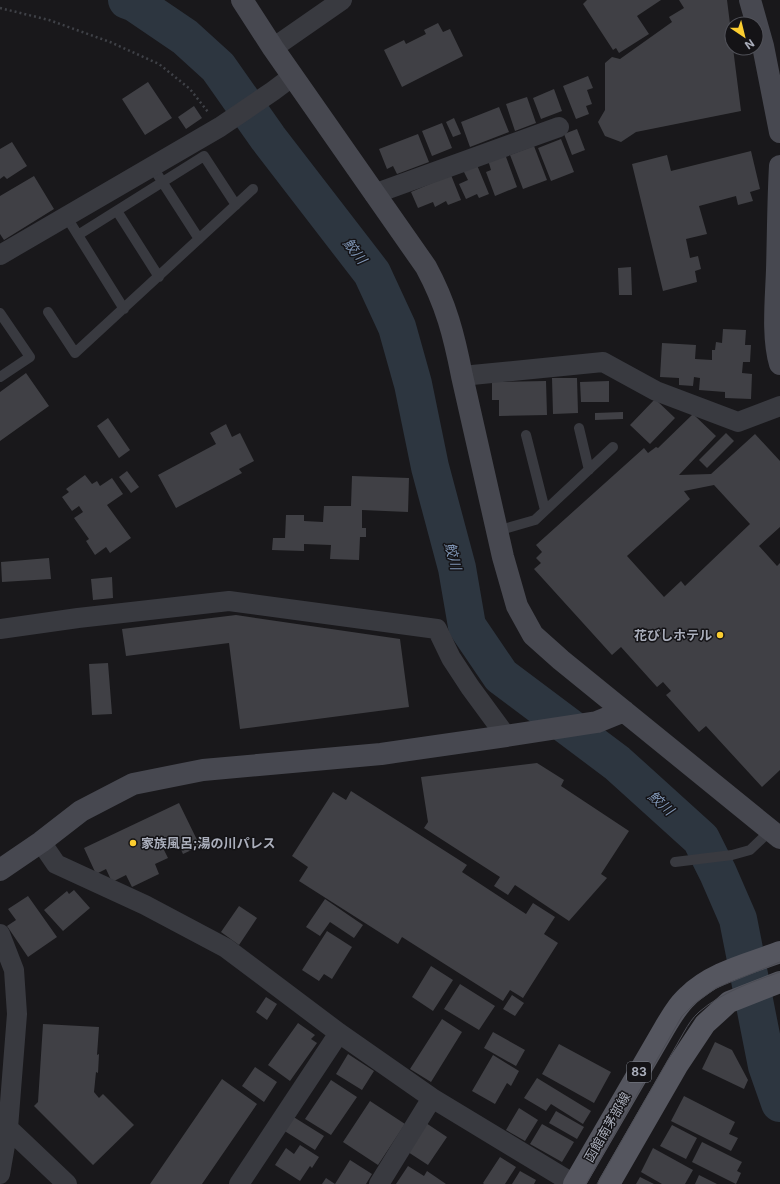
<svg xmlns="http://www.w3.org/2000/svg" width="780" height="1184" font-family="Inter,'Noto Sans JP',sans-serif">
  <rect width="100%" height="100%" fill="#19181b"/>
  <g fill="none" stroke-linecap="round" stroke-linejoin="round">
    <path stroke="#2d3640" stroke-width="38" d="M 127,0 L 135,3 L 185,37 L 218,67 L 268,138 L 372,273 L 397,327 L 413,384 L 430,467 L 457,568 L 467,626 L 501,676 L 617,763 L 701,839 L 718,873 L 738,919 L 767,1066 L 780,1103"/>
  </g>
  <path fill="#404045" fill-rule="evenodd" d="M 587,0 L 661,0 L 637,16 L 649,34 L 619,53 L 616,48 L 613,50 L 583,4 Z
    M 679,0 L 727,0 L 732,40 L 732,48 L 733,48 L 741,111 L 636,132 L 621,142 L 605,136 L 598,122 L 605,110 L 605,63 L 612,57 L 620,59 L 672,22 L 669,17 L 684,8 Z
    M 438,23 L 443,32 L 450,29 L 463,56 L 402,87 L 384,50 L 404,40 L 406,44 L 426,34 L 424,30 Z
    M 588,76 L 593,88 L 587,90 L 592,104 L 586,106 L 589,114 L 576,119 L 563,86 Z
    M 148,82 L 172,118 L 145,135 L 122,99 Z
    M 554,89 L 562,111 L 541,119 L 533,98 Z
    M 527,97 L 536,123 L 515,131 L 506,104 Z
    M 194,106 L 202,118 L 186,129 L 178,117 Z
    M 499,107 L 509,132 L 470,147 L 461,122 Z
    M 454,118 L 461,134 L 453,137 L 446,122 Z
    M 442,123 L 452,148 L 432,156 L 422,131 Z
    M 577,129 L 585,150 L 572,155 L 564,134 Z
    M 418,134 L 429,162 L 397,174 L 393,166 L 387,169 L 379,149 Z
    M 561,139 L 574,172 L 551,181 L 538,148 Z
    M 12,142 L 27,166 L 7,179 L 4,176 L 0,179 L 0,149 Z
    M 534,146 L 547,180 L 523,189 L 510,155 Z
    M 751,151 L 760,189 L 750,192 L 753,201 L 738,205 L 736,196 L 699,206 L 707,234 L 686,239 L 690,258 L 698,256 L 701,269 L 695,271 L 697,282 L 663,291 L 632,164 L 667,155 L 671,171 Z
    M 505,154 L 517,187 L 495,196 L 486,172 L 491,170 L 488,160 Z
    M 477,165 L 489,194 L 479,198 L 477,194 L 466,199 L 459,184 L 468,180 L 463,170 Z
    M 451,175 L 461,200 L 448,205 L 446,201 L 435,207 L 433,202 L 418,208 L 411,192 Z
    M 34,176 L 54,209 L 4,240 L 0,234 L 0,196 Z
    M 631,267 L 632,295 L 619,295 L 618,268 Z
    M 723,329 L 746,330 L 745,345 L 751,345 L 750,362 L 743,362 L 742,373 L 752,374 L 751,399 L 725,398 L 725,392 L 699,390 L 700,378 L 694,377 L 693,386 L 679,385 L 679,378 L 660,377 L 662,343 L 696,345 L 695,359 L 712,360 L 712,350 L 715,350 L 716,342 L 722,343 Z
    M 26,373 L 49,406 L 0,441 L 0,392 Z
    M 552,378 L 577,378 L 578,413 L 553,414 Z
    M 546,381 L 547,415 L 499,416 L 499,400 L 492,400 L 492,382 Z
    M 609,381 L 609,402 L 581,402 L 580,382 Z
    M 655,399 L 675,418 L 650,444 L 630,425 Z
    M 623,412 L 623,419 L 595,420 L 595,413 Z
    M 693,414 L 716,436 L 679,475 L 711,474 L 755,434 L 780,461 L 780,527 L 759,546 L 777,566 L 780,563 L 780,770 L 762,787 L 706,726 L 699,732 L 666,695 L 671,691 L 663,682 L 657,687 L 621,647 L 612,655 L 534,569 L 541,563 L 536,558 L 542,552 L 536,545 L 644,448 L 648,453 L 656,447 L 658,448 ZM 714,485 L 750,524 L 685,586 L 681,581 L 664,597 L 627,556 L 690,499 L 684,491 Z
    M 108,418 L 130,450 L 119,458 L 97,426 Z
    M 226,424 L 232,437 L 240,433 L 254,461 L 239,469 L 242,473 L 176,508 L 158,475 L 216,444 L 210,433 Z
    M 726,433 L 734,441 L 707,468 L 699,460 Z
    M 127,471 L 139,487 L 131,493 L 119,477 Z
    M 85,475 L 92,484 L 97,481 L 100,486 L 112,478 L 123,494 L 107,505 L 131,538 L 110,553 L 106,547 L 95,555 L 86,541 L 89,539 L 74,518 L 83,512 L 79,506 L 72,511 L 62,497 L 69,492 L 66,489 Z
    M 352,476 L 409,478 L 408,512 L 362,510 L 362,528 L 366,528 L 366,537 L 360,537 L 359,560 L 330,559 L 331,545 L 304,544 L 304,551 L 272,550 L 273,538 L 285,538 L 286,515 L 304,515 L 304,521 L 323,522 L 324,506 L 351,506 Z
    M 49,558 L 51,579 L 2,582 L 1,562 Z
    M 112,577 L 113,598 L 93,600 L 91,579 Z
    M 236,615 L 400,639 L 409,707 L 240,729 L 229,643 L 126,656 L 122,629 Z
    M 108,663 L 112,714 L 92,715 L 89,664 Z
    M 537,763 L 564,780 L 561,786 L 629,831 L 601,874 L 607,878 L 569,921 L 515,885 L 508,895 L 494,886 L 500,877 L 424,828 L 428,822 L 421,777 Z
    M 351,791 L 467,865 L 462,872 L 526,914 L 533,903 L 555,917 L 544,934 L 558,943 L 523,998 L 510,990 L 503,1001 L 402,937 L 398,944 L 299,881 L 308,867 L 292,856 L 333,792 L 346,800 Z
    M 179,803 L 200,846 L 183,854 L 177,841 L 163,848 L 168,858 L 155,864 L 159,874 L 132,887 L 126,875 L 112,882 L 106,869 L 96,874 L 84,848 Z
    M 74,890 L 90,908 L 63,931 L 44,910 L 67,891 L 69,894 Z
    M 28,896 L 57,937 L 28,957 L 7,926 L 16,920 L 8,909 Z
    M 325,899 L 363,925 L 354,938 L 330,922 L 320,936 L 306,927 Z
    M 239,906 L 257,918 L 239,945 L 221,932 Z
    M 327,931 L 352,947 L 332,979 L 324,974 L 319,981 L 302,970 Z
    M 431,966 L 453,980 L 433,1011 L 412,997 Z
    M 460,984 L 495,1006 L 479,1030 L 444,1009 Z
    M 512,995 L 524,1003 L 515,1016 L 503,1009 Z
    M 266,997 L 277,1004 L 267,1020 L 256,1012 Z
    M 442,1019 L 462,1032 L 431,1082 L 410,1069 Z
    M 298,1023 L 315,1035 L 311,1039 L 317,1043 L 290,1081 L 268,1065 Z
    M 43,1024 L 99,1027 L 97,1055 L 99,1054 L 98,1073 L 96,1072 L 94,1092 L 99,1098 L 103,1094 L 134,1125 L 93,1165 L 34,1106 L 38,1102 Z
    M 493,1032 L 525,1050 L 516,1066 L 484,1048 Z
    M 715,1042 L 732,1050 L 748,1080 L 744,1089 L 702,1069 Z
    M 559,1044 L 611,1072 L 594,1103 L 542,1074 Z
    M 348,1054 L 374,1071 L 362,1090 L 336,1074 Z
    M 493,1055 L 519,1071 L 511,1086 L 507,1083 L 495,1104 L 472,1091 Z
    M 255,1067 L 277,1082 L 264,1102 L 242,1086 Z
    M 537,1078 L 591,1111 L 583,1124 L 551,1104 L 546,1111 L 524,1098 Z
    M 222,1079 L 257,1104 L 202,1184 L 150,1184 Z
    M 331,1080 L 357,1097 L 331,1135 L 305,1119 Z
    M 684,1096 L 735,1122 L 729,1134 L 738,1138 L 731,1151 L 671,1121 Z
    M 370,1101 L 405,1124 L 378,1165 L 343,1142 Z
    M 519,1108 L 538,1120 L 525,1141 L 506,1130 Z
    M 556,1111 L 584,1127 L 577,1139 L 549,1123 Z
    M 292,1116 L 324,1136 L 315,1150 L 283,1130 Z
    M 426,1123 L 447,1137 L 428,1165 L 408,1152 Z
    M 542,1124 L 574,1142 L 562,1162 L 530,1144 Z
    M 672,1125 L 697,1138 L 686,1159 L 660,1146 Z
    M 702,1142 L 742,1162 L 737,1171 L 741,1173 L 736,1184 L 692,1162 Z
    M 300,1145 L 319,1157 L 312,1168 L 310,1166 L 300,1181 L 275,1165 L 286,1148 L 294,1154 Z
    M 653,1148 L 693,1170 L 685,1184 L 662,1184 L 641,1172 Z
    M 500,1157 L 516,1167 L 505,1184 L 484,1184 L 483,1183 Z
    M 350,1160 L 372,1174 L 366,1184 L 322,1184 L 326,1178 L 335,1184 Z
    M 408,1166 L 424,1176 L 427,1171 L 446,1184 L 396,1184 Z
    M 520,1171 L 536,1180 L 534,1184 L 512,1184 Z
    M 699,1175 L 717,1184 L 695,1184 Z
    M 640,1177 L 654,1184 L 636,1184 Z"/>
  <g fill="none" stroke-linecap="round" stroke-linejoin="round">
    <path stroke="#3f4147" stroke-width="2.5" stroke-dasharray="2 3" stroke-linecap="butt" d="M 0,8 L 49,20 L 110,42 L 159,64 L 190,89 L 208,112"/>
    <path stroke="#393a40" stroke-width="10" d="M 152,166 L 199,239
      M 117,211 L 159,277
      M 66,216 L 124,309
      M 78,235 L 204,156 L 236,205
      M 48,312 L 75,353 L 253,189
      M 0,313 L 30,357 L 0,377
      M 579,428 L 589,470
      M 526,435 L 545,510
      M 497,531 L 535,520 L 613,447
      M 675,862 L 732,855 L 750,850 L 771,830"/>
    <path stroke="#393a40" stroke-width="20" d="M 273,48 L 342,0
      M 374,194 L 559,127
      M 0,255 L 220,127 L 273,91 L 293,76
      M 462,376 L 603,362 L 656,391 L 738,422 L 780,406
      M 0,629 L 78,618 L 229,601 L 437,629 L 451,658 L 470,687 L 506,736
      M 41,842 L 56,864 L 145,905 L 226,948 L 339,1033 L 432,1098 L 574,1184
      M 0,934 L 14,970 L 17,1014 L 8,1128 L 0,1174
      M 8,1128 L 67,1184
      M 239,1184 L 339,1033
      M 379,1184 L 432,1098"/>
    <path stroke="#474850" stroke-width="22" d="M 242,0 L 273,48 L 426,267 C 446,304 454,335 462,376 L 503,557 L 517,606 L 533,635 L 561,660 L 780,838
      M 750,0 L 763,46 L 780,132
      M 780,166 C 778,201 778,236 777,270 C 776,299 772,337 780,364
      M 0,870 L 41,842 L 81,811 L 133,784 L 203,770 L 381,754 L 506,736 L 597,722 L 624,711"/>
    <path stroke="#55565f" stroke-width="22" d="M 574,1184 L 664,1029 C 671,1017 678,1005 688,996 C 712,972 749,964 780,952
      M 609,1184 L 677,1066 L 705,1024 L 729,1002 L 780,982"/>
    <path stroke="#4c4d55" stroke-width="1" d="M 586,1184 L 682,1016 L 694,1004 L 716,988 L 780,962
      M 597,1184 L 684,1032 C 688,1025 693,1017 699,1012 C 722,992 752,982 780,972"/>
  </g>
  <g fill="#fbcd30" stroke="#141316" stroke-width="1.5">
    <circle cx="720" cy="635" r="4"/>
    <circle cx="133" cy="843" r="4"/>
  </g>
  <g text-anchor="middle" stroke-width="3" stroke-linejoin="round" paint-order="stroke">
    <rect fill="#141316" stroke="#7d808a" stroke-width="1" x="627" y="1062" width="24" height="20" rx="3"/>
    <g font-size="12" font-weight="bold" fill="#aaaebb">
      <text x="639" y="1076">83</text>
    </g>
    <g font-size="13" font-weight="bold" fill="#aaaebb" stroke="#141316" text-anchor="end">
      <text x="712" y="640">花びしホテル</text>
      <text x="141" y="848" text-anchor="start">家族風呂;湯の川パレス</text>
    </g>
    <g font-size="13" fill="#aaaebb" stroke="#141316">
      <text transform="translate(607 1127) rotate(-60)" y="5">函館南茅部線</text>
    </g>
    <g font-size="14" font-style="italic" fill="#8097b7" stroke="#141316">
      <text transform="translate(355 251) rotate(52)" y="5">鮫川</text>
      <text transform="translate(453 556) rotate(76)" y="5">鮫川</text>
      <text transform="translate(661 803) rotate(42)" y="5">鮫川</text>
    </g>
  </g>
  <g transform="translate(744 36) rotate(145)"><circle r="19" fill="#141316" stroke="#505158"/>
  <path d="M0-3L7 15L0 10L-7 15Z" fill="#fbcd30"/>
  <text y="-6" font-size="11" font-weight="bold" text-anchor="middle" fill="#aaaebb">N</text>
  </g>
</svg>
